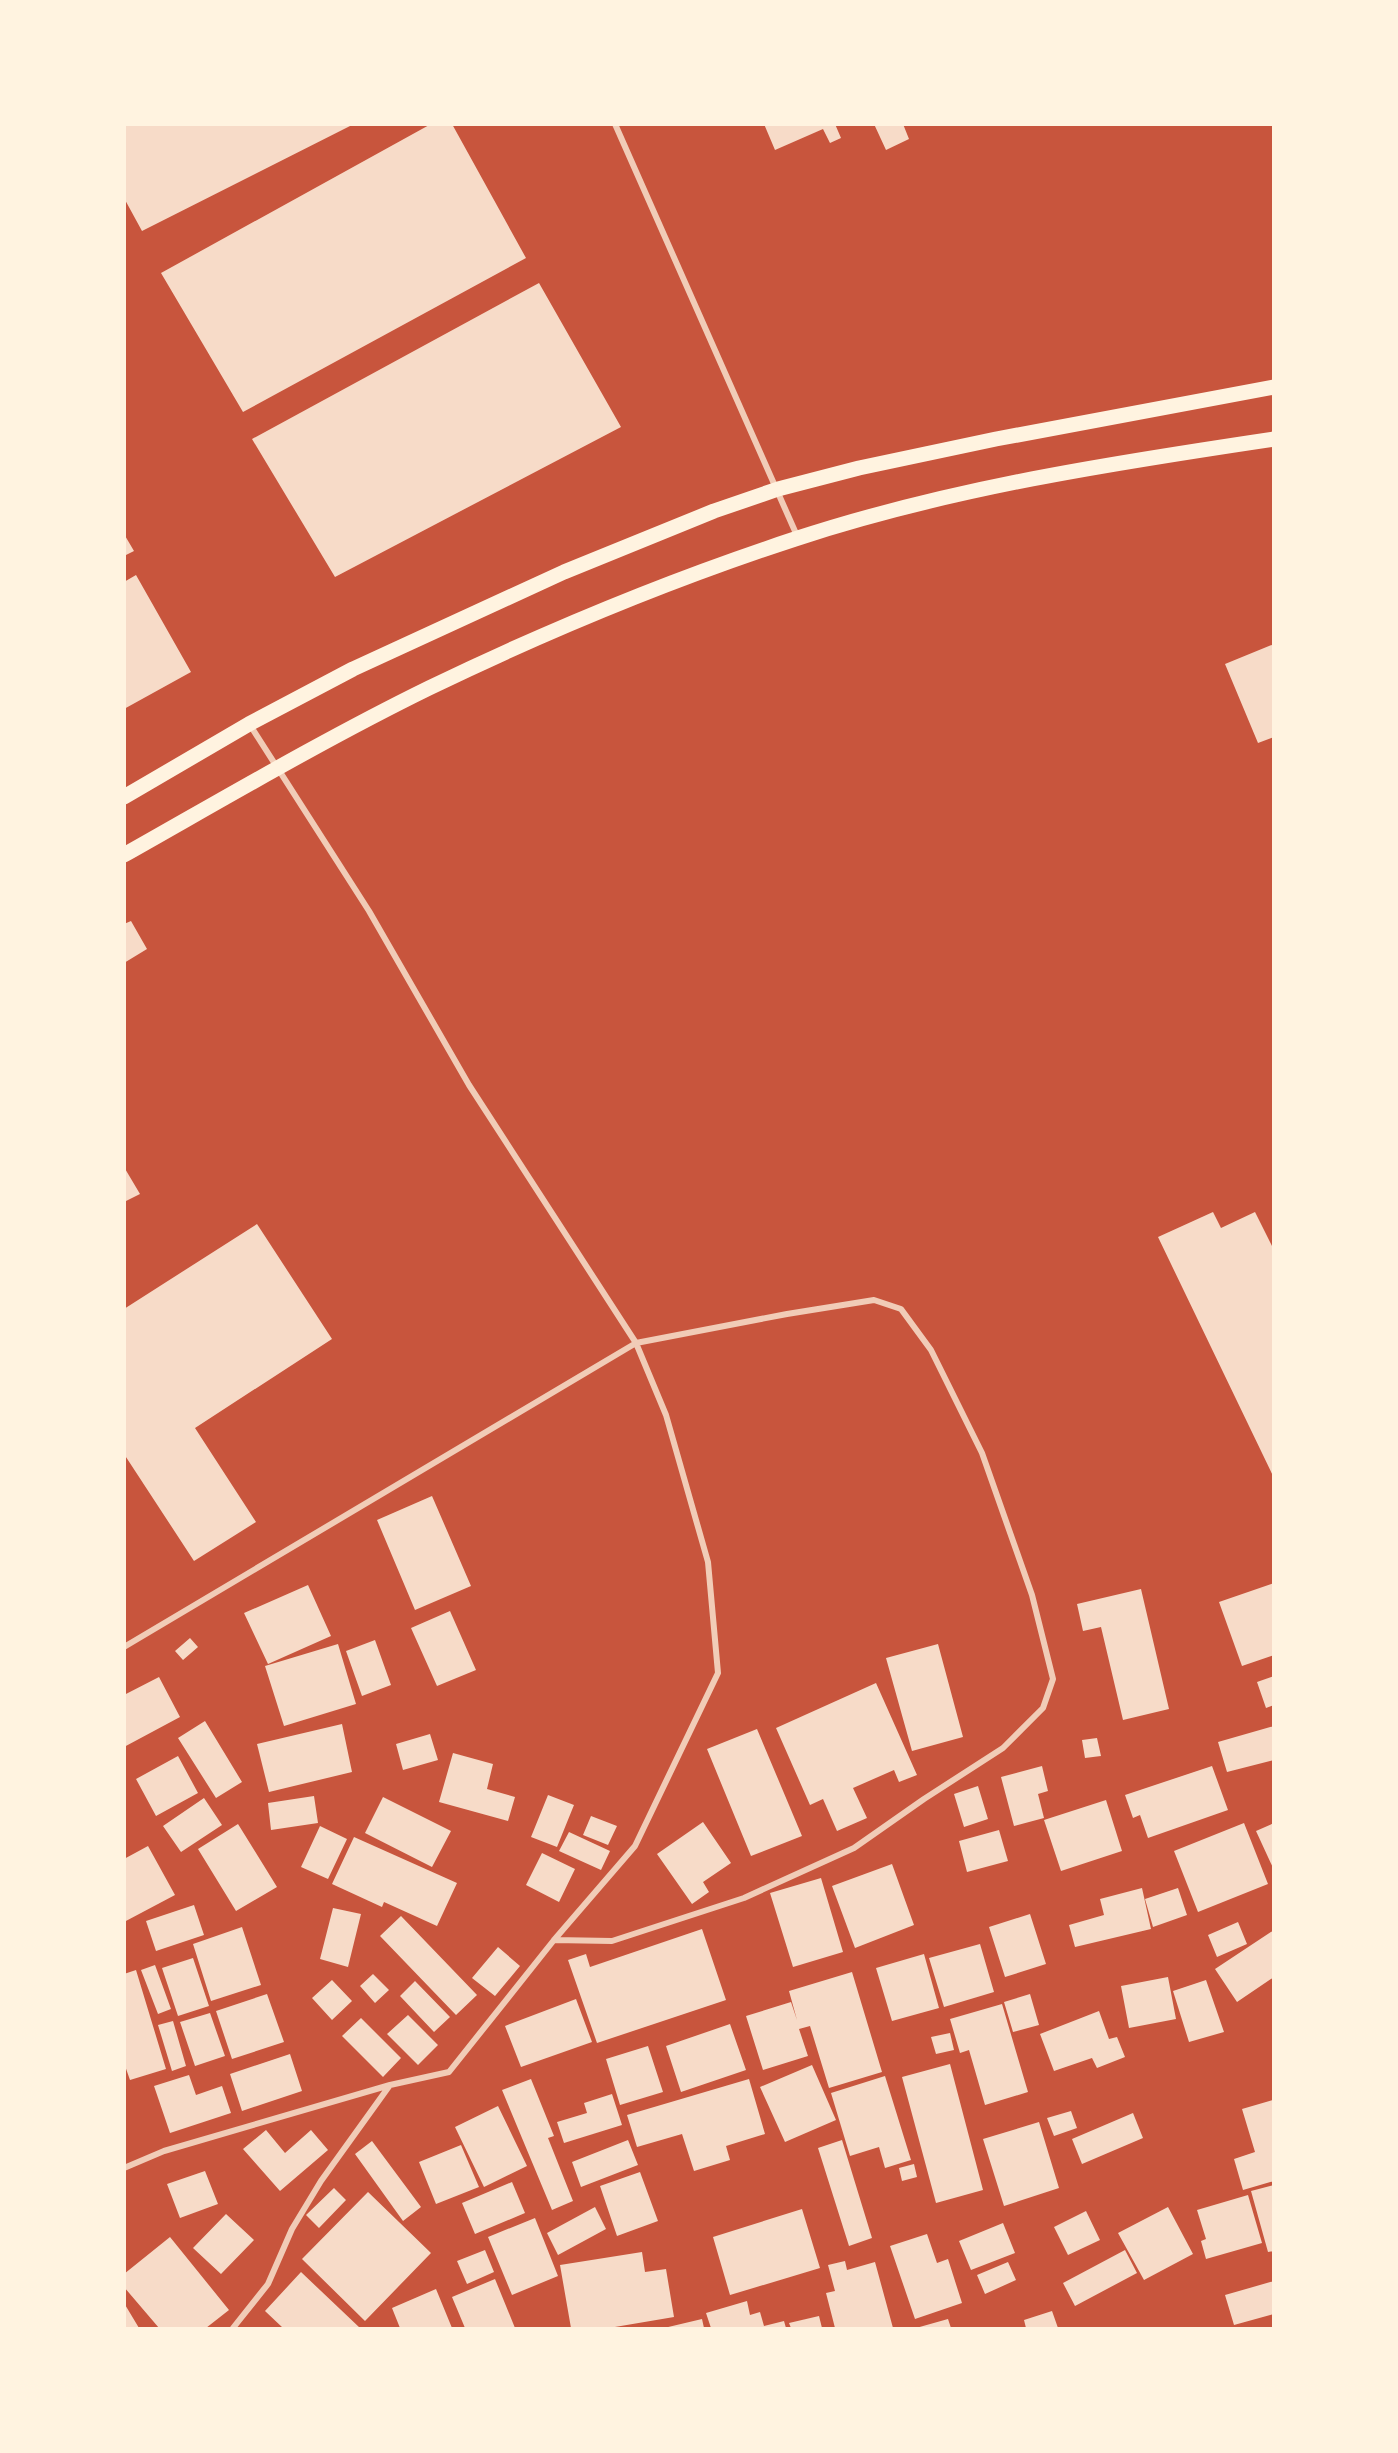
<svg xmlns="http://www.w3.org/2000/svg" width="1398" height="2453" font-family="'Fira Sans Condensed',sans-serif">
  <rect width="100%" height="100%" fill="#c8553d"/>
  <path fill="#f7dbc8" d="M 124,124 L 354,124 L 142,231 L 124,198 Z
    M 431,124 L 452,124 L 526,258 L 243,412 L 161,273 Z
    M 764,124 L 835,124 L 841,138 L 830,143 L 823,129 L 775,150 Z
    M 874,124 L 903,124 L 909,139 L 886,150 Z
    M 539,283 L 621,427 L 335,577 L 252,439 Z
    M 124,534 L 134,551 L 124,556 Z
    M 136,575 L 191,672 L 124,709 L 124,582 Z
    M 1274,644 L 1274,737 L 1258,743 L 1225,664 Z
    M 131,921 L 147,949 L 124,963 L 124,924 Z
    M 124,1167 L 140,1194 L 124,1202 Z
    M 1213,1212 L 1221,1228 L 1255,1212 L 1274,1250 L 1274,1478 L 1158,1237 Z
    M 257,1224 L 332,1339 L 195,1428 L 256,1522 L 194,1561 L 124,1454 L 124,1309 Z
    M 432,1496 L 471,1586 L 415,1610 L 377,1520 Z
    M 1274,1583 L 1274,1655 L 1242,1666 L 1219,1602 Z
    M 308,1585 L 331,1636 L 268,1664 L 244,1613 Z
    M 1141,1589 L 1169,1709 L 1123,1720 L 1101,1627 L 1083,1631 L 1077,1604 Z
    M 450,1611 L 476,1670 L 437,1686 L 411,1628 Z
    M 190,1638 L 198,1647 L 183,1660 L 175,1651 Z
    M 375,1640 L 391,1685 L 362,1696 L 346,1651 Z
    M 338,1644 L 356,1704 L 284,1726 L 265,1666 Z
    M 938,1644 L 963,1737 L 912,1751 L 886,1658 Z
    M 1274,1676 L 1274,1705 L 1266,1708 L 1257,1682 Z
    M 159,1677 L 180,1717 L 124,1747 L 124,1695 Z
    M 876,1683 L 917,1775 L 899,1782 L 894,1770 L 853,1788 L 867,1818 L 837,1831 L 823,1799 L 810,1805 L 776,1728 Z
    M 205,1721 L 242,1782 L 216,1798 L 178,1738 Z
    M 342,1724 L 352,1772 L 269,1792 L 257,1744 Z
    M 1274,1726 L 1274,1760 L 1227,1772 L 1218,1742 Z
    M 757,1729 L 802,1836 L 751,1856 L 707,1749 Z
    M 430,1734 L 438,1760 L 403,1770 L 396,1744 Z
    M 1097,1738 L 1101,1756 L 1085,1758 L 1082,1740 Z
    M 453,1753 L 493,1764 L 487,1789 L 515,1797 L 508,1821 L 439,1802 Z
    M 178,1756 L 198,1793 L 156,1816 L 136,1779 Z
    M 1042,1766 L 1048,1791 L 1038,1794 L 1044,1818 L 1014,1826 L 1001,1777 Z
    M 1212,1766 L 1228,1810 L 1148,1838 L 1140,1815 L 1133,1818 L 1125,1795 Z
    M 978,1786 L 988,1819 L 964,1827 L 954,1794 Z
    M 548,1795 L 574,1805 L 557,1847 L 531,1837 Z
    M 314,1796 L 318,1823 L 271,1830 L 268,1803 Z
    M 383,1797 L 451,1831 L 432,1867 L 365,1833 Z
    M 204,1798 L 222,1825 L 181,1852 L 163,1826 Z
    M 1106,1800 L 1122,1851 L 1061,1871 L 1044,1820 Z
    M 591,1816 L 617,1826 L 608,1845 L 583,1835 Z
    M 703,1822 L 731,1863 L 703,1882 L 709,1892 L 692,1904 L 657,1854 Z
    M 1244,1823 L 1268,1884 L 1198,1912 L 1174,1851 Z
    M 1274,1823 L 1274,1870 L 1256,1831 Z
    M 238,1824 L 277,1887 L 236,1911 L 198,1849 Z
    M 320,1826 L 347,1839 L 328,1879 L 301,1867 Z
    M 999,1830 L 1008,1861 L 967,1872 L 959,1841 Z
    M 569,1832 L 610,1851 L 601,1870 L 559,1851 Z
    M 354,1837 L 457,1883 L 437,1926 L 384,1902 L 382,1907 L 332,1884 Z
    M 148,1846 L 175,1895 L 124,1922 L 124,1859 Z
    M 542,1853 L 575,1869 L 559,1902 L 526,1885 Z
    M 892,1864 L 914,1925 L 855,1948 L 832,1886 Z
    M 821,1878 L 843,1952 L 793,1967 L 770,1893 Z
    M 1142,1888 L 1151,1929 L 1075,1947 L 1069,1925 L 1104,1915 L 1100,1899 Z
    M 1178,1888 L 1187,1915 L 1153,1927 L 1145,1899 Z
    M 194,1905 L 204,1935 L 156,1951 L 146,1921 Z
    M 333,1908 L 361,1914 L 348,1967 L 320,1959 Z
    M 1030,1914 L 1046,1964 L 1005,1977 L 989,1927 Z
    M 401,1916 L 477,1995 L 456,2015 L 380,1936 Z
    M 1238,1922 L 1247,1944 L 1217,1957 L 1208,1935 Z
    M 242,1927 L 261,1985 L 211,2001 L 193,1944 Z
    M 702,1929 L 726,2000 L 597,2043 L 568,1960 L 586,1954 L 590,1967 Z
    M 1274,1930 L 1274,1977 L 1237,2002 L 1215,1969 Z
    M 980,1944 L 994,1992 L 944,2007 L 929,1958 Z
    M 498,1947 L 520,1966 L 495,1996 L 472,1978 Z
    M 924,1954 L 939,2008 L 892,2021 L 876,1968 Z
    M 193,1958 L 209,2006 L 178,2016 L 162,1968 Z
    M 155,1965 L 171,2009 L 158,2014 L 141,1970 Z
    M 136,1970 L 166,2069 L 130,2080 L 124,2063 L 124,1974 Z
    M 852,1972 L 882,2072 L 829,2088 L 810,2026 L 799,2029 L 808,2056 L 763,2070 L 746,2016 L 791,2002 L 797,2020 L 789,1991 Z
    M 373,1974 L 389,1990 L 375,2003 L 360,1986 Z
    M 1168,1977 L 1176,2019 L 1129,2028 L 1121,1986 Z
    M 332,1980 L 352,2001 L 332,2020 L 312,1998 Z
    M 1206,1980 L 1224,2032 L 1189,2042 L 1173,1991 Z
    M 415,1981 L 450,2017 L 434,2032 L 400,1996 Z
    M 267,1994 L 284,2042 L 232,2059 L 216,2011 Z
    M 1030,1994 L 1039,2025 L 1013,2032 L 1004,2002 Z
    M 576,1999 L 592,2042 L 521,2067 L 505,2026 Z
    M 1002,2004 L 1028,2092 L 985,2105 L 969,2050 L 960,2053 L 950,2019 Z
    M 1099,2011 L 1109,2039 L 1117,2037 L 1125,2057 L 1097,2068 L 1092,2058 L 1054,2071 L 1040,2034 Z
    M 210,2013 L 225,2056 L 195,2066 L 180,2022 Z
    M 408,2015 L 438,2045 L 418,2065 L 387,2034 Z
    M 361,2018 L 401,2058 L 383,2077 L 342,2036 Z
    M 173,2021 L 186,2066 L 172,2071 L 158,2025 Z
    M 730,2024 L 746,2070 L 681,2092 L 666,2046 Z
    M 950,2033 L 954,2050 L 936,2054 L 931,2037 Z
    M 648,2046 L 663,2092 L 620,2105 L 606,2059 Z
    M 290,2054 L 302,2091 L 242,2111 L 230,2074 Z
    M 950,2064 L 983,2190 L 936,2203 L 902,2077 Z
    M 812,2065 L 836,2120 L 785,2142 L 760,2087 Z
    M 189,2075 L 196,2095 L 222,2086 L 231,2113 L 170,2133 L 154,2086 Z
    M 885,2076 L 911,2160 L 885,2168 L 879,2147 L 850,2156 L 831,2093 Z
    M 531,2079 L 554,2136 L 548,2138 L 573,2201 L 552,2210 L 502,2090 Z
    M 749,2079 L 765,2134 L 726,2146 L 730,2160 L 694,2171 L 682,2134 L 637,2147 L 627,2115 Z
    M 612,2094 L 622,2125 L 564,2143 L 557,2122 L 587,2113 L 584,2103 Z
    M 1273,2100 L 1274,2181 L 1243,2190 L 1234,2159 L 1255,2152 L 1242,2109 Z
    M 498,2106 L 527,2166 L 484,2187 L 455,2127 Z
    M 1071,2111 L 1077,2128 L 1054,2136 L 1047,2118 Z
    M 1133,2113 L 1143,2138 L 1082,2164 L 1072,2139 Z
    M 1039,2122 L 1059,2188 L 1004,2206 L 983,2139 Z
    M 266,2130 L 285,2153 L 311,2130 L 328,2150 L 280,2191 L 243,2149 Z
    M 628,2140 L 638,2165 L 581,2187 L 572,2162 Z
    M 842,2140 L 872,2238 L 849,2246 L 818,2148 Z
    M 372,2141 L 421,2207 L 403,2221 L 355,2154 Z
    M 461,2145 L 479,2187 L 436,2204 L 419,2162 Z
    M 914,2164 L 917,2177 L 902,2181 L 899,2168 Z
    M 205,2171 L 218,2204 L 180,2218 L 167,2184 Z
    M 640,2172 L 658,2221 L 617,2236 L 600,2186 Z
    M 512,2182 L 525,2213 L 475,2234 L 462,2203 Z
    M 1274,2185 L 1274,2251 L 1268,2252 L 1251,2191 Z
    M 334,2188 L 346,2200 L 319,2228 L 306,2215 Z
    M 368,2192 L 431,2253 L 365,2321 L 302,2259 Z
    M 1248,2195 L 1262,2243 L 1206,2259 L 1201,2241 L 1206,2239 L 1197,2210 Z
    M 595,2207 L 606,2229 L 558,2255 L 547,2233 Z
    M 1168,2207 L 1193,2254 L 1144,2280 L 1118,2233 Z
    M 802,2209 L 820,2268 L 730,2295 L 713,2237 Z
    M 1086,2211 L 1100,2240 L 1068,2255 L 1054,2227 Z
    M 226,2214 L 254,2240 L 221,2274 L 193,2248 Z
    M 535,2218 L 558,2276 L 512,2295 L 488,2237 Z
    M 1003,2223 L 1015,2253 L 971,2270 L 959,2241 Z
    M 927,2234 L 937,2263 L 948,2259 L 962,2303 L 915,2319 L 890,2246 Z
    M 170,2237 L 229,2310 L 206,2328 L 159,2328 L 124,2287 L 124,2274 Z
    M 485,2250 L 494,2272 L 467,2284 L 457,2261 Z
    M 1125,2250 L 1137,2273 L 1075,2306 L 1063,2283 Z
    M 642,2252 L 645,2272 L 666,2269 L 674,2317 L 609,2328 L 571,2328 L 560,2265 Z
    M 845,2261 L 847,2270 L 875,2262 L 893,2328 L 835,2328 L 826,2293 L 835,2291 L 828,2265 Z
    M 1008,2262 L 1016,2280 L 985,2294 L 977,2275 Z
    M 301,2272 L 360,2328 L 283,2328 L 265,2311 Z
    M 495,2279 L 515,2328 L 465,2328 L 452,2297 Z
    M 1274,2281 L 1274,2314 L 1234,2325 L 1225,2295 Z
    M 436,2289 L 452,2328 L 400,2328 L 392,2308 Z
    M 747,2301 L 750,2315 L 760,2312 L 764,2326 L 784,2321 L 786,2328 L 711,2328 L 706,2313 Z
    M 124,2303 L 139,2328 L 124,2328 Z
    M 1052,2311 L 1058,2328 L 1026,2328 L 1024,2320 Z
    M 819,2316 L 822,2328 L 791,2328 L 789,2323 Z
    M 702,2319 L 704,2328 L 664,2328 Z
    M 948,2319 L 951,2328 L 916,2328 Z"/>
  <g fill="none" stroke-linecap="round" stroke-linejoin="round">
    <path stroke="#f1ccb7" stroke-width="6" d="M 615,124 L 798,538
      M 124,1647 L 636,1343 L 787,1314 L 874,1300 L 901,1309 L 931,1350 L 982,1453 L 1032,1595 L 1053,1679 L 1043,1708 L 1003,1748 L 924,1799 L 854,1848 L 744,1898 L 612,1941 L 554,1940
      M 124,2168 L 164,2151 L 390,2085
      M 233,2328 L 268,2284 L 292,2229 L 321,2181 L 390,2085 L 449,2072 L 554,1940 L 635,1846 L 718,1673 L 708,1562 L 666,1415 L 636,1343 L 469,1085 L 369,911 L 250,725"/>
    <path stroke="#fff3e0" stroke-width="15" d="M 124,797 L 249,724 L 353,669 L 564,572 L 714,511 L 778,489 L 859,468 L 996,439 L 1274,387
      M 124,855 C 225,798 325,739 429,688 C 547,631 670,580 795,539 C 950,488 1113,463 1274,439"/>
  </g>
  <rect width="1398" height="2453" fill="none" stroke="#fff3e0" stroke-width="252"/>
</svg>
